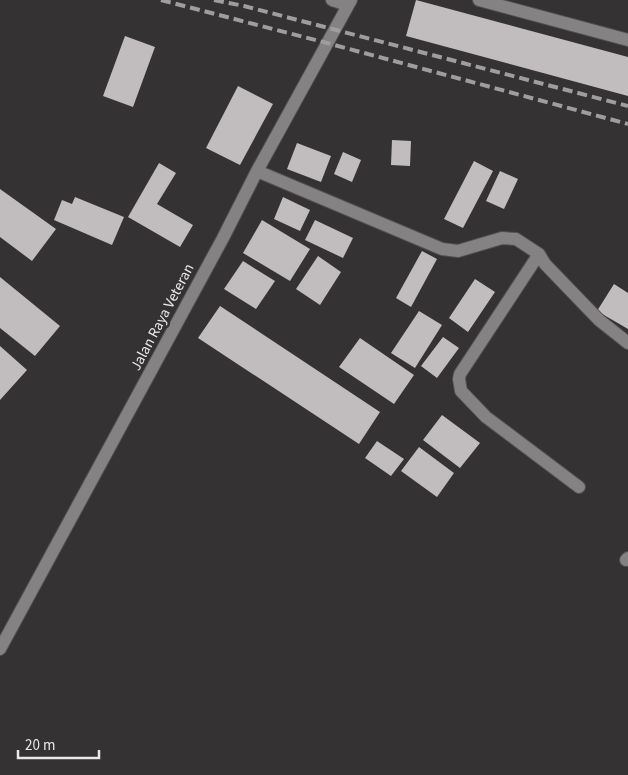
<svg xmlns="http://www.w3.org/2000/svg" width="628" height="775" font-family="'Source Sans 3',sans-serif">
  <rect width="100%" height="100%" fill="#353233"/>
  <path fill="#c1bdbe" d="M 416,0 L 628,57 L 628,96 L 406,36 Z
    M 125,36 L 155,47 L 133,107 L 103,96 Z
    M 238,86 L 273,104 L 240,165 L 206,148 Z
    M 392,140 L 411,141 L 410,166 L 391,165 Z
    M 297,143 L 331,156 L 321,182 L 287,169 Z
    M 343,152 L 361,160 L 352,182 L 334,174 Z
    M 474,161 L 493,171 L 463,228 L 444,219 Z
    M 159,163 L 176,173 L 157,204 L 193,225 L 180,247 L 128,217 Z
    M 500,171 L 518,179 L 504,209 L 486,201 Z
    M 0,189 L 56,229 L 32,261 L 0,237 Z
    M 75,197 L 124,217 L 112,245 L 54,220 L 62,200 L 72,204 Z
    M 283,197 L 310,210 L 300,231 L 274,219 Z
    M 262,220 L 310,249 L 290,281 L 243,253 Z
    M 315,220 L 353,238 L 343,258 L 305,240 Z
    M 422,251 L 437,259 L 411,307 L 396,298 Z
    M 318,256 L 341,272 L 320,305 L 296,289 Z
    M 243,261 L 275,281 L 256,309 L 224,289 Z
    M 0,277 L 60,326 L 35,356 L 0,328 Z
    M 475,279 L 495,292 L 468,332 L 449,318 Z
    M 614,284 L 628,293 L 628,329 L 597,311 Z
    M 220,306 L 380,412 L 359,444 L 198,338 Z
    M 419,311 L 442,325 L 415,368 L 391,353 Z
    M 443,337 L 459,348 L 437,378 L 421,366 Z
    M 360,338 L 414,375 L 394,404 L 339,367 Z
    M 0,346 L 27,370 L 0,400 Z
    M 442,415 L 480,443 L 460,468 L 423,440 Z
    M 377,441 L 404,459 L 391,476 L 365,458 Z
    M 419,447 L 454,473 L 437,497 L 401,471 Z"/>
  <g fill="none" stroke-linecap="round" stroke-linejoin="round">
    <defs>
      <path id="minor" d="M 332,0 L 348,5
        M 479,0 L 628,40
        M 257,171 L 442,249 L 458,251 L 502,238 L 516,239 L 539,254 L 545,264 L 599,320 L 628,343
        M 539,254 L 460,374 L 459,379 L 461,391 L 486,417 L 579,487
        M 626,560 L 628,558
        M 0,649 L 223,238 L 257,171 L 351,0"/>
    </defs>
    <use href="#minor" stroke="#525051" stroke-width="14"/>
    <use href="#minor" stroke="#858283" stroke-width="12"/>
    <path stroke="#9f9d9e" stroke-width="4" stroke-dasharray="10 5" stroke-linecap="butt" d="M 161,0 L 327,43 L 628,124
      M 214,0 L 244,6 L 628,106"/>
  </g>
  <g text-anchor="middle" stroke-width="5" stroke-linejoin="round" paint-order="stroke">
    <g font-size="15" fill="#eae8e9" stroke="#353233">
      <text transform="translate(162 317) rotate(-62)" y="5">Jalan Raya Veteran</text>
    </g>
  </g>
  <path d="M18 750v8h81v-8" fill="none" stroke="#eae8e9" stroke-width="2.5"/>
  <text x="25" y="750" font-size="15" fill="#eae8e9" stroke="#353233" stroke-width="4" paint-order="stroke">20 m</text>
</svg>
